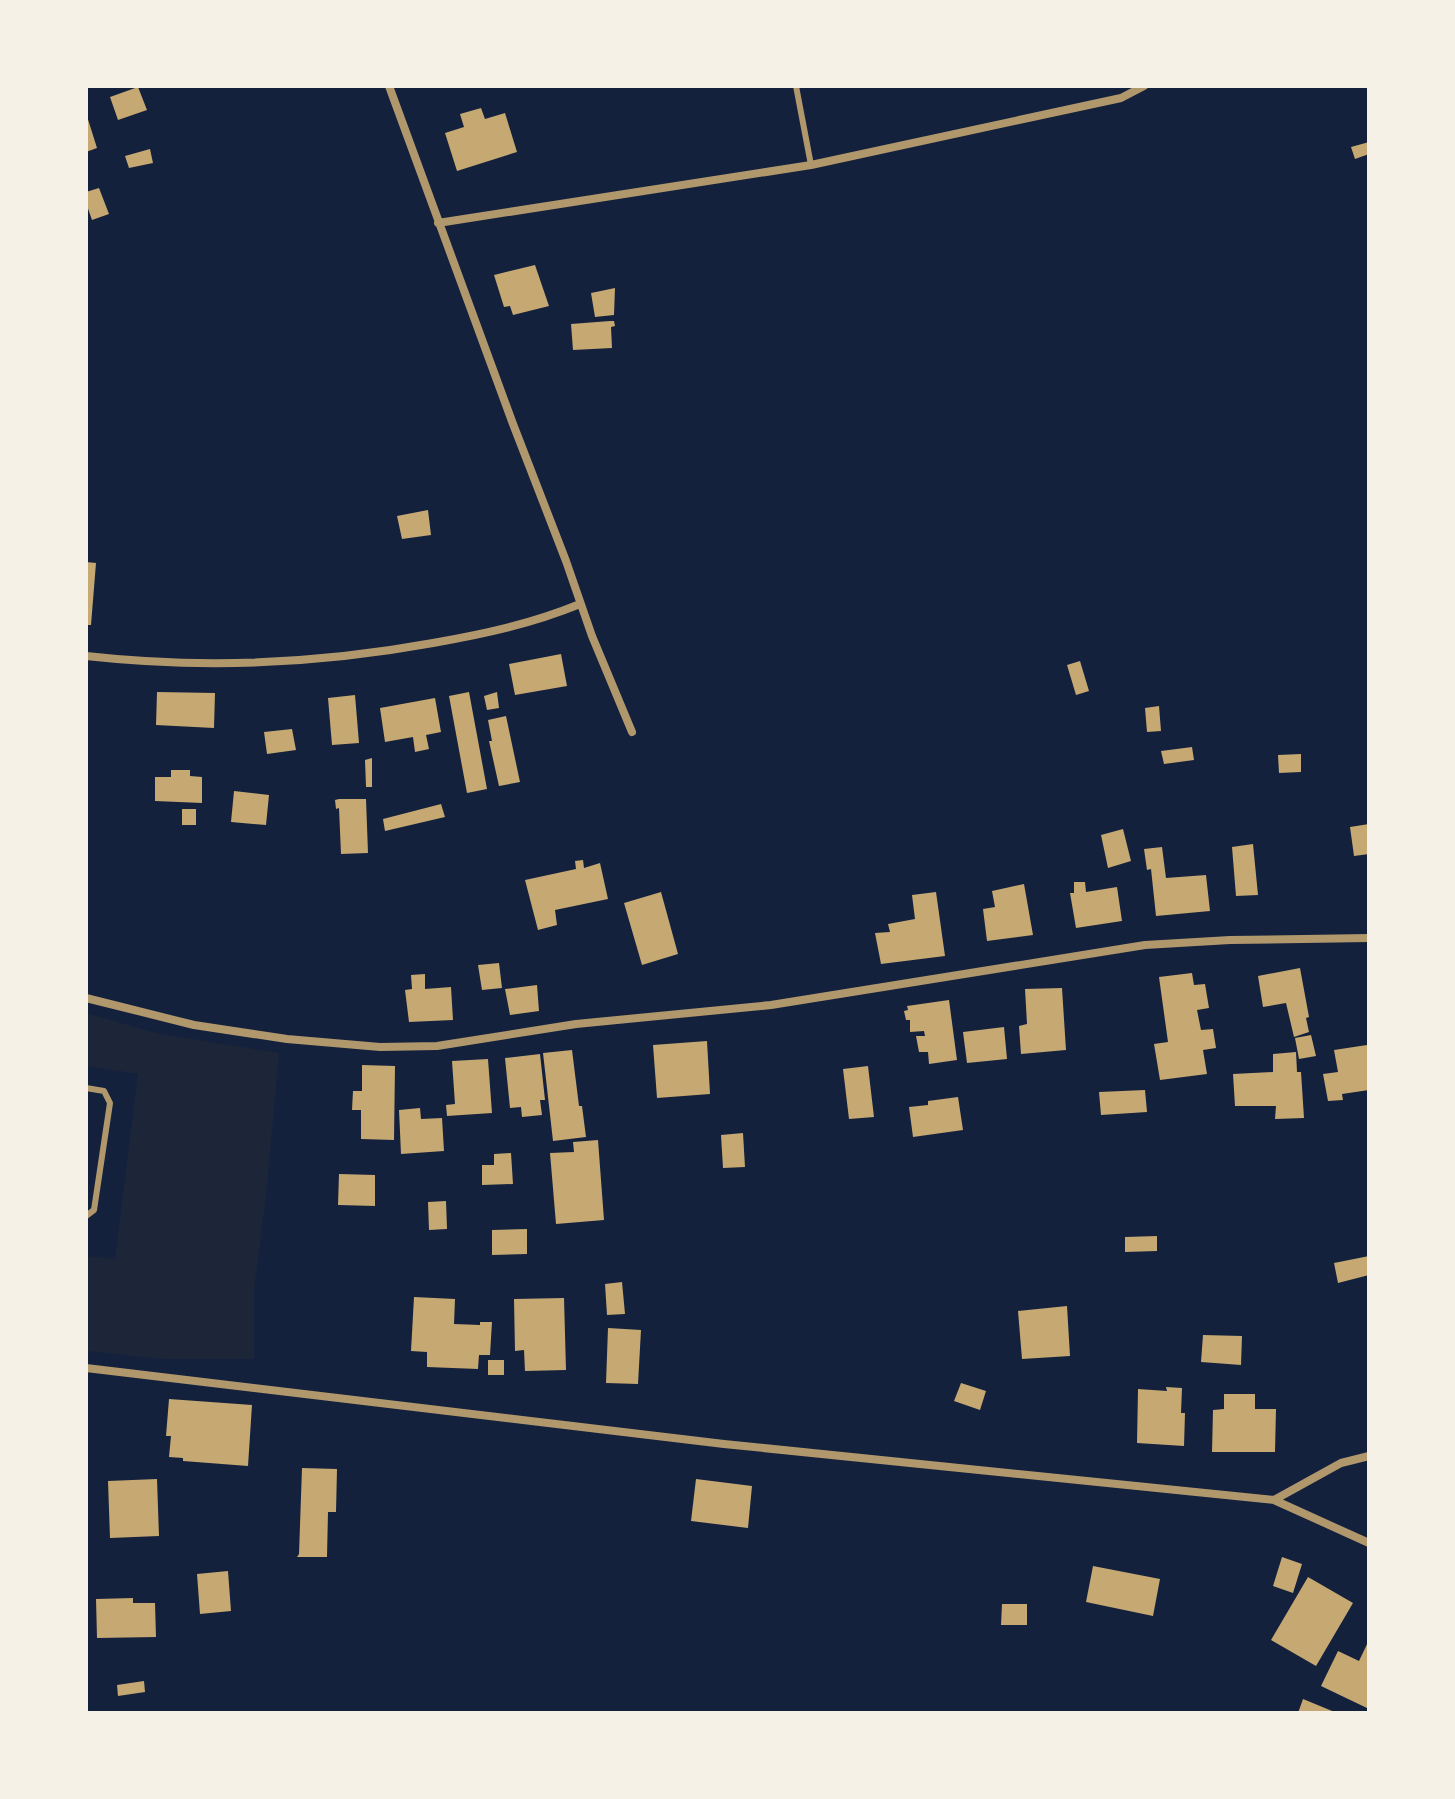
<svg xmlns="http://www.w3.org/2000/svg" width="1455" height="1799" font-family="Signika,sans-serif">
  <rect width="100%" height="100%" fill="#14213d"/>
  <path fill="#1d2539" d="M 86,1013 L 156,1033 L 279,1053 L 266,1197 L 254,1290 L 254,1359 L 163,1359 L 86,1351 L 86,1256 L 115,1259 L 138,1074 L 86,1066 Z"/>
  <path fill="#c6a872" d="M 138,87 L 147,110 L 118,120 L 110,97 Z
    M 481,108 L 485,119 L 505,113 L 517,152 L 457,171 L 445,133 L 464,127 L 460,114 Z
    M 86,113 L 97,148 L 86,152 Z
    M 1369,142 L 1369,154 L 1355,159 L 1351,147 Z
    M 150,149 L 153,163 L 129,168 L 125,156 Z
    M 99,188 L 109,214 L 92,220 L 86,203 L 86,192 Z
    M 535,265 L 549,306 L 513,315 L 510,306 L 504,307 L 494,275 Z
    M 615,288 L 614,315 L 595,317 L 591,293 Z
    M 610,321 L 614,321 L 615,326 L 611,327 L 612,348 L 573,350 L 571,324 Z
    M 428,510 L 431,535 L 402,539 L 397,516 Z
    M 86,562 L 96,563 L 91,625 L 86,625 Z
    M 561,654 L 567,686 L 515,695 L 509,664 Z
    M 1080,661 L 1089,691 L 1076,695 L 1067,665 Z
    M 157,692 L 215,693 L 214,728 L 156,725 Z
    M 469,692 L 487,789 L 467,793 L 449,696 Z
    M 497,692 L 499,708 L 487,710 L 484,696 Z
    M 355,695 L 359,743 L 332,745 L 328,698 Z
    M 435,698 L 441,732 L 426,735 L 429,749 L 415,752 L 413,737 L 385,742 L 380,708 Z
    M 1159,706 L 1161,731 L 1147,732 L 1145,708 Z
    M 506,716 L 520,782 L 499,786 L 489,741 L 492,741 L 488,720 Z
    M 292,729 L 296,750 L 267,754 L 264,732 Z
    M 1192,747 L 1194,760 L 1164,764 L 1161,751 Z
    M 1301,754 L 1301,772 L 1279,773 L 1278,755 Z
    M 372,758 L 372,787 L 366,787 L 365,760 Z
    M 171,770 L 190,770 L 190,776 L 202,777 L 202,803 L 155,801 L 155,777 L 171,777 Z
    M 234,791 L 269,795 L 266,825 L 231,822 Z
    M 339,799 L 366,799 L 368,853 L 341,854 L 339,808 L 336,809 L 335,800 Z
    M 441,804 L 445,817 L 385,831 L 383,819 Z
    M 182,809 L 196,809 L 196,825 L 182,825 Z
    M 1369,824 L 1369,854 L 1354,856 L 1350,827 Z
    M 1123,829 L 1131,861 L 1108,868 L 1101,835 Z
    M 1253,844 L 1258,895 L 1236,896 L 1232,847 Z
    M 1162,847 L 1166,878 L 1206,875 L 1210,911 L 1156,916 L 1151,869 L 1147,870 L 1144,849 Z
    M 583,860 L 584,868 L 600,863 L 608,899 L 555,910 L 557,925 L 538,930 L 525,880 L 576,869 L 575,861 Z
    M 1074,882 L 1085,882 L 1086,892 L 1117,887 L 1122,921 L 1076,928 L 1070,893 L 1074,893 Z
    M 1024,884 L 1033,935 L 987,941 L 983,909 L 995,907 L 992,891 Z
    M 661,892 L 678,954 L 642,965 L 624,903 Z
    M 936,892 L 945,956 L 881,964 L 875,933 L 890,932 L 888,924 L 915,919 L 912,895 Z
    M 499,963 L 502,988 L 482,990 L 478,965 Z
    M 1300,968 L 1309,1017 L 1306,1018 L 1309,1032 L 1294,1037 L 1286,1003 L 1263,1007 L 1258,976 Z
    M 1192,973 L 1194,985 L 1205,984 L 1209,1008 L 1197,1010 L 1201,1030 L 1213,1029 L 1216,1048 L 1203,1050 L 1207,1074 L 1160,1080 L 1154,1044 L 1168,1042 L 1159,977 Z
    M 425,974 L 425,989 L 451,987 L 453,1020 L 409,1022 L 405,990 L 412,989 L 411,975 Z
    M 537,985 L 539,1011 L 510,1015 L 505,989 Z
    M 1062,988 L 1066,1050 L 1021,1054 L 1019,1026 L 1027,1024 L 1025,989 Z
    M 949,1000 L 957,1060 L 929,1064 L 928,1052 L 919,1052 L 916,1036 L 925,1036 L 924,1031 L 910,1032 L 910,1020 L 906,1020 L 904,1011 L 908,1010 L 907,1006 Z
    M 1004,1027 L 1007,1059 L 967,1063 L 963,1032 Z
    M 1311,1035 L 1316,1056 L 1299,1059 L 1295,1038 Z
    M 707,1041 L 710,1094 L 657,1098 L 653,1045 Z
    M 1367,1045 L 1369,1090 L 1342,1094 L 1343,1100 L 1328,1101 L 1323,1074 L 1338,1072 L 1334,1050 Z
    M 572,1050 L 579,1106 L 582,1106 L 586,1137 L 553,1141 L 543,1053 Z
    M 1296,1052 L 1297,1072 L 1301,1072 L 1304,1118 L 1275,1119 L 1276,1106 L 1235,1106 L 1233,1074 L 1273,1072 L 1273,1054 Z
    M 540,1054 L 545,1100 L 540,1100 L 542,1115 L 522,1117 L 521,1107 L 510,1108 L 505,1058 Z
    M 488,1059 L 492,1113 L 447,1116 L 446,1105 L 455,1104 L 452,1061 Z
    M 362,1065 L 395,1066 L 394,1140 L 361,1139 L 361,1110 L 352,1110 L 353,1091 L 362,1091 Z
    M 868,1066 L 874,1117 L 849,1119 L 843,1069 Z
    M 1145,1090 L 1147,1112 L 1101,1115 L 1099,1092 Z
    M 958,1097 L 963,1130 L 913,1137 L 909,1107 L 928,1105 L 928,1101 Z
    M 420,1108 L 421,1119 L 442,1118 L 444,1151 L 401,1154 L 399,1110 Z
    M 743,1133 L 745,1167 L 723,1168 L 721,1135 Z
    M 598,1140 L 604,1220 L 556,1224 L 550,1153 L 574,1152 L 573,1142 Z
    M 511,1153 L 513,1184 L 482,1185 L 482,1165 L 494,1165 L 494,1154 Z
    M 339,1174 L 375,1175 L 375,1206 L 338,1205 Z
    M 446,1201 L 447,1229 L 429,1230 L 428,1202 Z
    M 527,1229 L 527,1254 L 492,1255 L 492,1230 Z
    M 1157,1236 L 1157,1251 L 1125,1252 L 1125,1237 Z
    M 1369,1256 L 1369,1275 L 1338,1283 L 1334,1263 Z
    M 622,1282 L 625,1314 L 607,1315 L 605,1284 Z
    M 414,1297 L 455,1299 L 454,1324 L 480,1325 L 480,1322 L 492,1322 L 490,1355 L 479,1355 L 478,1369 L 427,1367 L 427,1352 L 411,1351 Z
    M 564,1298 L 566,1370 L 525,1371 L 524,1350 L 515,1351 L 514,1299 Z
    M 1067,1306 L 1070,1356 L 1022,1359 L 1018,1311 Z
    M 608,1328 L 641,1330 L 638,1384 L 606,1383 Z
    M 1203,1335 L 1242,1336 L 1241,1365 L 1201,1362 Z
    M 488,1360 L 504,1360 L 504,1375 L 488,1375 Z
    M 961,1383 L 986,1391 L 980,1410 L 954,1401 Z
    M 1166,1387 L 1182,1388 L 1181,1413 L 1185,1413 L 1184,1446 L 1137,1443 L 1138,1389 L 1167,1391 Z
    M 1224,1394 L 1255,1394 L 1255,1409 L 1276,1409 L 1275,1452 L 1212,1452 L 1213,1410 L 1224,1409 Z
    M 169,1399 L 252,1405 L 248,1466 L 183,1461 L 183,1458 L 169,1457 L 171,1436 L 166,1436 Z
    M 302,1468 L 337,1469 L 336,1512 L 328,1512 L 327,1557 L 297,1557 L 299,1554 Z
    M 157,1479 L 159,1536 L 110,1538 L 108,1481 Z
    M 696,1479 L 752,1486 L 748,1528 L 691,1521 Z
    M 1282,1557 L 1302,1564 L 1293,1593 L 1273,1586 Z
    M 1093,1566 L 1160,1579 L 1153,1616 L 1086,1602 Z
    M 228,1571 L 231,1611 L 200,1614 L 197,1574 Z
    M 1308,1577 L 1353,1603 L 1316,1666 L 1271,1640 Z
    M 133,1598 L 133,1603 L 155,1603 L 156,1637 L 97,1638 L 96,1599 Z
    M 1002,1604 L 1027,1604 L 1027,1625 L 1001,1625 Z
    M 1369,1640 L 1369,1709 L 1321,1686 L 1338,1651 L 1359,1661 Z
    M 144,1681 L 145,1692 L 118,1696 L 117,1685 Z
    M 1303,1699 L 1337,1713 L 1298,1713 Z"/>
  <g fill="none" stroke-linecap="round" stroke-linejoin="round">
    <path stroke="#b1986c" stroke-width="6" d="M 796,86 L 811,165
      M 86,1088 L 104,1091 L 110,1103 L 94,1210 L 86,1216"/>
    <path stroke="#b1986c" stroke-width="8" d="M 389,86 L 513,424 L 566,561 L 592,636 L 632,732
      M 438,223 L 811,165 L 1121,98 L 1144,86
      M 86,656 C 202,669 318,664 433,643 C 484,634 531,624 580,604
      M 86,998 L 194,1025 L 287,1039 L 380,1047 L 437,1046 L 576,1024 L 771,1005 L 1145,945 L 1230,940 L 1369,938
      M 86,1368 L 724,1444 L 1274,1500 L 1369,1543
      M 1274,1500 L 1341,1463 L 1369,1456"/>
  </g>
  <rect width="1455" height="1799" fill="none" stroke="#f6f1e7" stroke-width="176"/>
</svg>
